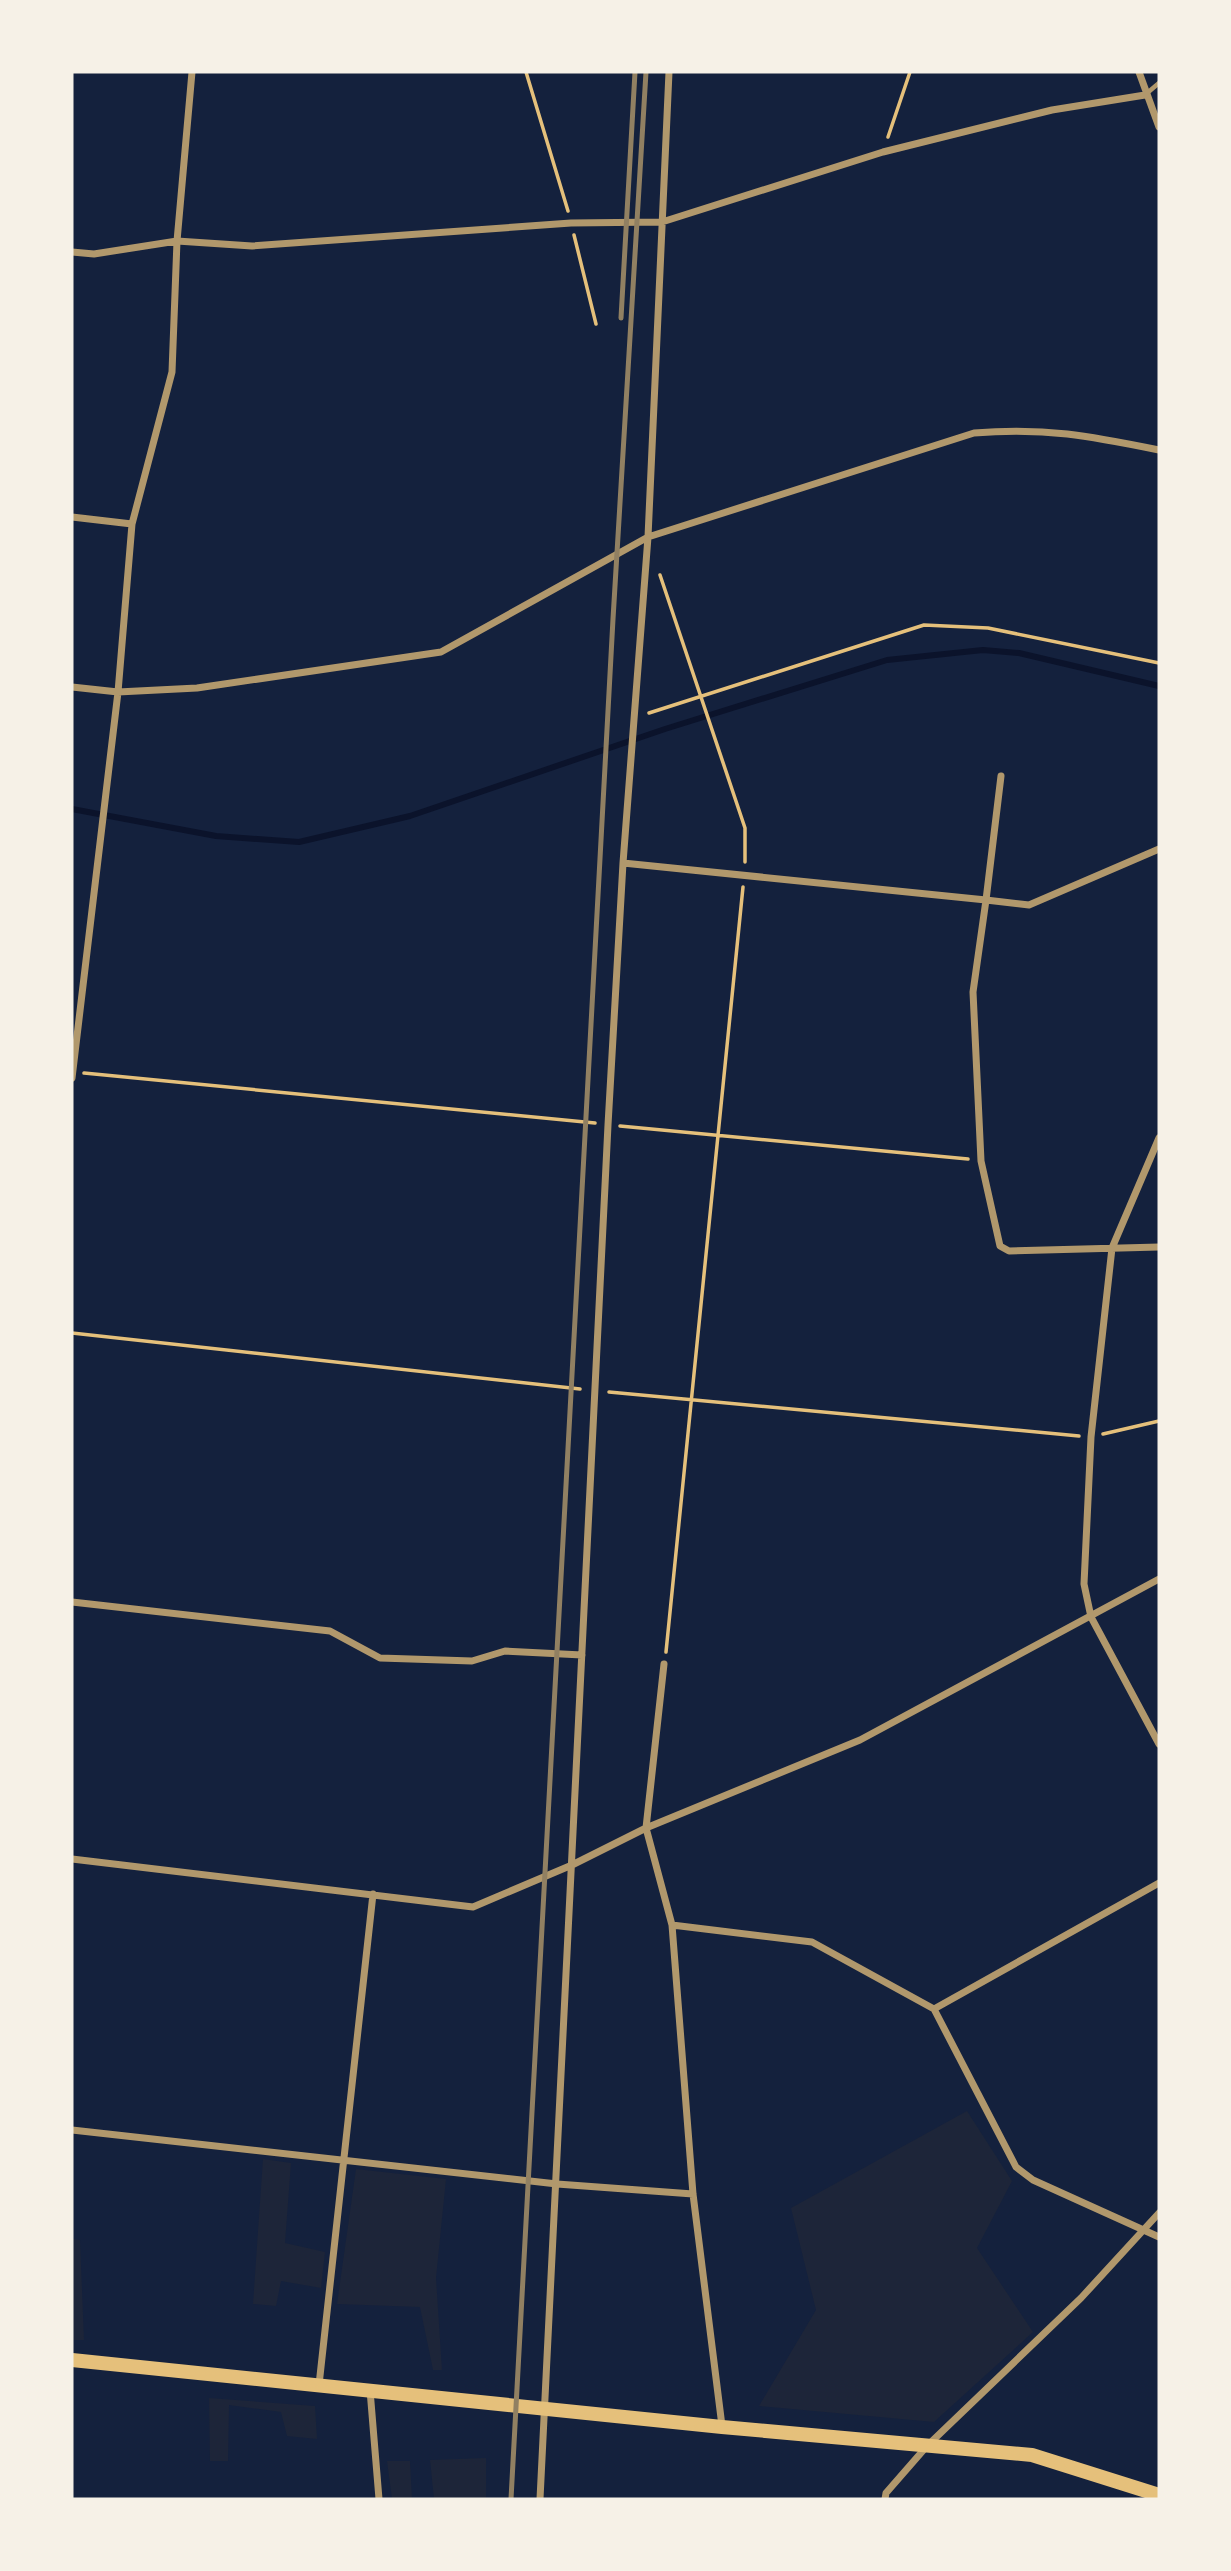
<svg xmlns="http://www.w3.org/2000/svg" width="1231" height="2571" font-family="Overpass,sans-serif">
  <rect width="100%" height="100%" fill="#14213d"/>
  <path fill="#1d2539" d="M 967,2111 L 1012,2181 L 977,2248 L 1033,2332 L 934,2422 L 759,2406 L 816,2310 L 791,2208 Z
    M 263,2159 L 291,2163 L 285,2243 L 325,2252 L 321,2288 L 281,2281 L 276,2306 L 253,2304 Z
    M 356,2169 L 446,2179 L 436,2278 L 442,2370 L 433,2370 L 420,2307 L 337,2304 Z
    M 72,2239 L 80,2240 L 84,2340 L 72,2340 Z
    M 209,2398 L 315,2406 L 317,2439 L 287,2436 L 281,2412 L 229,2405 L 228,2461 L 210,2461 Z
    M 486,2458 L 486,2499 L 434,2499 L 430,2460 Z
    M 387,2461 L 410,2461 L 412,2499 L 392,2499 Z"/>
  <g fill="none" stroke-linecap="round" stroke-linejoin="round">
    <path stroke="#0b132b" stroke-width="6" d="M 72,809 L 216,836 L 299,842 L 410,816 L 665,729 L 887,660 L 983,650 L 1019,653 L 1159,686"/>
    <path stroke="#e5c07b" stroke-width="3.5" d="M 526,72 L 568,211
      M 888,137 L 910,72
      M 574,235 L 596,324
      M 660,575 L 745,828 L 745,862
      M 649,713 L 924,625 L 988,628 L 1159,663
      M 84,1073 L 595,1123
      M 620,1126 L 968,1159
      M 72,1333 L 580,1389
      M 609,1392 L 1079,1436
      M 1103,1434 L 1159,1421
      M 666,1652 L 743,887"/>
    <path stroke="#b1986c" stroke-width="4.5" d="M 1146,94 L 1159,83"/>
    <path stroke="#b1986c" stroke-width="7" d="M 1139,72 L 1159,127
      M 72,252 L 94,254 L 177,241 L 252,246 L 571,223 L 662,222 L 883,152 L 1052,110 L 1145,95
      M 72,517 L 132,524
      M 72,687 L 118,692 L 197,688 L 441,652 L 648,537 L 974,433 C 1045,427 1090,436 1159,450
      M 1159,849 L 1029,905 L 986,900 L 973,992 L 981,1161 L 1000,1246 L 1009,1251 L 1159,1247
      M 623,863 L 986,900 L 1001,776
      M 72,1078 L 118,692 L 132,524 L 172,372 L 177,241 L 192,72
      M 1159,1138 L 1112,1248 L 1091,1437 L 1084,1584 L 1091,1617 L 1159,1744
      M 72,1602 L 330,1631 L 380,1658 L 472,1661 L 505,1651 L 582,1655
      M 664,1664 L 646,1828 L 672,1925 L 693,2194 L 722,2426
      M 72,1859 L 473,1907 L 572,1865 L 646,1828 L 860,1740 L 1159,1579
      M 672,1925 L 812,1942 L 934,2009 L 1016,2167 L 1033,2180 L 1159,2237
      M 934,2009 L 1159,1883
      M 72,2130 L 557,2184 L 693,2194
      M 319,2385 L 373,1894
      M 370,2390 L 379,2499
      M 540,2499 L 608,1125 L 623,863 L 648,537 L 669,72
      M 885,2499 L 886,2493 L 927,2446 L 1081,2298 L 1159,2213"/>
    <path stroke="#e5c07b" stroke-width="14" d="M 72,2360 L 722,2427 L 1032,2455 L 1159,2495"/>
    <path stroke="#918062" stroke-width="5" d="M 621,318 L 635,72
      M 511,2499 L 613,619 L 646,72"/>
  </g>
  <rect width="1231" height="2571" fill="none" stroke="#f6f1e7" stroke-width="147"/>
</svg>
